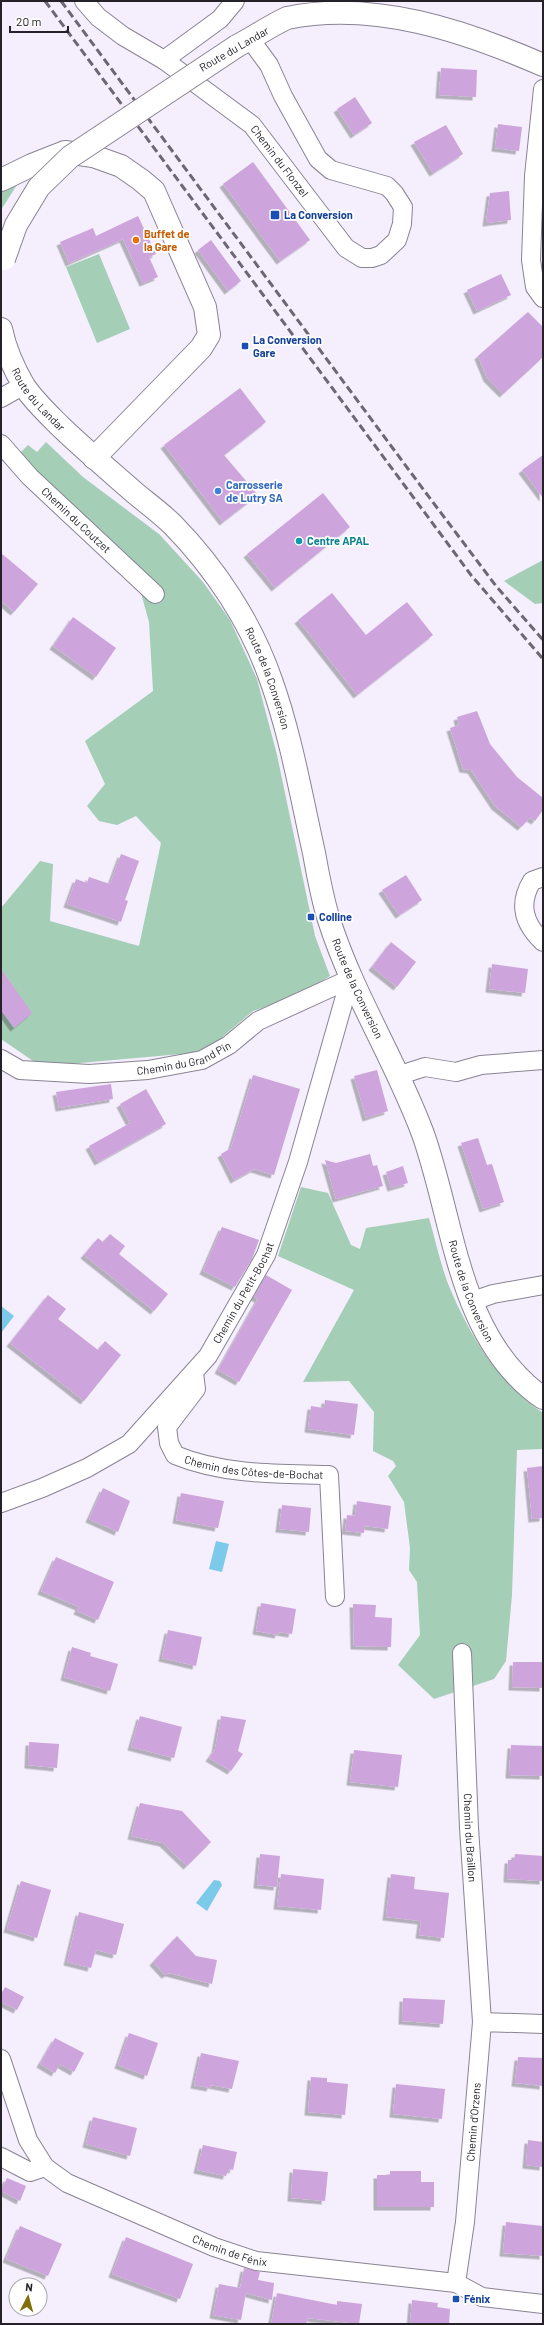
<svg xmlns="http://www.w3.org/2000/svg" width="544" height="2325" font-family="Barlow,sans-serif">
  <defs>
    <filter id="shadow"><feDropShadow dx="-3.5" dy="3.5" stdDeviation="0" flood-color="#0004"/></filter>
  </defs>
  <rect width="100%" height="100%" fill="#f4eefd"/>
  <path fill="#a5ceb7" d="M 22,177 L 1,210 L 1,187 Z
    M 99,254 L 130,329 L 97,343 L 66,267 Z
    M 46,442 L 83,477 L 159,534 L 203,582 L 230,620 L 257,679 L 277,755 L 315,936 L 330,976 L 301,994 L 253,1011 L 213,1045 L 192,1053 L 69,1064 L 33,1061 L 1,1039 L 1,908 L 40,861 L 53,864 L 50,921 L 139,946 L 161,843 L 136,816 L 117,825 L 99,821 L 87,806 L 105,784 L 85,741 L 153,691 L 149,622 L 133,564 L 37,473 L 20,453 L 28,445 L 37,452 Z
    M 543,560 L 543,603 L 535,604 L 504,581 Z
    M 301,1187 L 328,1193 L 351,1245 L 360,1249 L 366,1228 L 429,1218 C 436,1242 441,1268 451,1291 C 472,1339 499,1384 543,1413 L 543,1449 L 517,1450 L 512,1595 L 506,1661 L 494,1679 L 434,1699 L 398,1665 L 420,1635 L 417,1582 L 409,1570 L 410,1548 L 404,1502 L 388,1476 L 396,1466 L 393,1461 L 373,1451 L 374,1412 L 349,1381 L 303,1382 L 354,1290 L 278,1256 Z"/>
  <path fill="#7bcae9" d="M 1,1306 L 14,1316 L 1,1333 Z
    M 216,1541 L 229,1544 L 222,1572 L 209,1569 Z
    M 214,1880 L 220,1881 L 222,1885 L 207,1911 L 196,1903 Z"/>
  <path fill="#cda4db" filter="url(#shadow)" d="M 441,68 L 477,70 L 476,97 L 439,95 Z
    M 355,97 L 372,123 L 354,135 L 337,109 Z
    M 498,124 L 522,127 L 519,151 L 495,148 Z
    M 446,125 L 463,154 L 433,173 L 414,142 Z
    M 253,162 L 310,240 L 280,261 L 223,184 Z
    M 509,191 L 511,220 L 486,223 L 490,193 Z
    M 138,216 L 156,254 L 149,257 L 158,277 L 143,283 L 123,239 L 69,263 L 60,242 L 93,228 L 96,236 Z
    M 211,240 L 241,281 L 228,291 L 198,250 Z
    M 501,274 L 511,295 L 477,311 L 467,290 Z
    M 528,312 L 543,327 L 543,357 L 503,394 L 487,378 L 478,356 Z
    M 240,388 L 266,422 L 224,455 L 258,495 L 223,522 L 164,445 Z
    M 543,455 L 543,498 L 522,470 Z
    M 323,493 L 350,527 L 275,588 L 247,554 Z
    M 1,553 L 38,584 L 14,612 L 1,601 Z
    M 332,593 L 366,635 L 407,602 L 433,635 L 357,695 L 298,620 Z
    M 73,617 L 116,648 L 96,677 L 53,646 Z
    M 477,711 L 490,744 L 517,777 L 543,798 L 543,810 L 535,821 L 530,818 L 521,827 L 495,806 L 471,770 L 463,769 L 450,728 L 459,725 L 457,717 Z
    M 121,854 L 139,861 L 125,900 L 128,901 L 121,922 L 67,904 L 76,879 L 87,883 L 89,877 L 110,884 Z
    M 406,875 L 422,900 L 399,915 L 382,890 Z
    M 391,942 L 416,962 L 397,987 L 372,967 Z
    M 492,964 L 528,969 L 525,993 L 489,989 Z
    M 1,969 L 32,1013 L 14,1028 L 1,1010 Z
    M 377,1070 L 388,1111 L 366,1118 L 354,1076 Z
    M 253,1075 L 300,1089 L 274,1175 L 254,1169 L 234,1180 L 221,1154 L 231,1148 Z
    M 111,1084 L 113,1099 L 59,1108 L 56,1092 Z
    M 146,1089 L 166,1124 L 98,1162 L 89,1146 L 130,1123 L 120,1104 Z
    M 478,1138 L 487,1165 L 492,1164 L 504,1202 L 483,1209 L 461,1143 Z
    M 370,1154 L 373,1166 L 377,1165 L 383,1186 L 336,1199 L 325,1160 L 336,1163 Z
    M 403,1166 L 408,1183 L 391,1188 L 386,1172 Z
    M 222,1227 L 259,1240 L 252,1259 L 235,1287 L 203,1271 Z
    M 110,1234 L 125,1246 L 119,1254 L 168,1294 L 154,1311 L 84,1255 L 98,1238 L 103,1242 Z
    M 266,1275 L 292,1290 L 239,1382 L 218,1370 L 258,1299 L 254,1297 Z
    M 48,1295 L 66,1309 L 58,1319 L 98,1350 L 105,1341 L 121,1355 L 84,1401 L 10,1343 Z
    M 325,1400 L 358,1404 L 354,1435 L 308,1429 L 311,1406 L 324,1408 Z
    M 543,1466 L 543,1518 L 532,1519 L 527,1468 Z
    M 103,1488 L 130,1501 L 118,1532 L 89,1519 Z
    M 181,1493 L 224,1501 L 218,1528 L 176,1520 Z
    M 357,1501 L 391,1506 L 388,1529 L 365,1526 L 364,1533 L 345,1531 L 347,1515 L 355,1516 Z
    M 282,1505 L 311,1508 L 309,1532 L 279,1529 Z
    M 56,1557 L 114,1582 L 98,1620 L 77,1611 L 79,1607 L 41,1591 Z
    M 261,1603 L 296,1609 L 292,1634 L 279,1632 L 278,1635 L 256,1631 Z
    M 353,1604 L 376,1605 L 375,1617 L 392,1618 L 391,1647 L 354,1646 Z
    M 168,1630 L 202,1637 L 196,1666 L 162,1658 Z
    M 72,1647 L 91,1653 L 90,1656 L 118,1664 L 110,1691 L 64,1677 Z
    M 513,1662 L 543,1662 L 543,1688 L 512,1687 Z
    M 140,1716 L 182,1727 L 174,1758 L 131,1747 Z
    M 221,1716 L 246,1720 L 238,1751 L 243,1754 L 231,1771 L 209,1758 L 215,1749 Z
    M 29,1742 L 59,1744 L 57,1768 L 28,1765 Z
    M 511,1745 L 543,1746 L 543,1776 L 509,1775 Z
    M 354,1750 L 402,1755 L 398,1787 L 350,1782 Z
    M 140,1803 L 182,1811 L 211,1842 L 187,1866 L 163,1843 L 131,1836 Z
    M 260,1854 L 280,1856 L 277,1887 L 257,1885 Z
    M 515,1854 L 543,1856 L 543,1881 L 507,1879 L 508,1860 L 514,1860 Z
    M 281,1874 L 324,1879 L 321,1910 L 277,1906 Z
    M 391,1874 L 415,1877 L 414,1889 L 449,1893 L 444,1938 L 419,1935 L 421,1921 L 386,1917 Z
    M 21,1881 L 51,1890 L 37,1938 L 7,1929 Z
    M 79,1912 L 124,1924 L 116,1955 L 96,1950 L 91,1968 L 67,1962 Z
    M 177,1936 L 196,1956 L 217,1960 L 212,1984 L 169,1973 L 165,1975 L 153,1962 Z
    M 5,1987 L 24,1997 L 17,2010 L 1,2002 L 1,1995 Z
    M 403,1998 L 445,2000 L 443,2024 L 402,2021 Z
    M 129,2033 L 158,2043 L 147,2076 L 118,2065 Z
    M 55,2038 L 84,2053 L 74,2072 L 60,2064 L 55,2073 L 40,2064 Z
    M 201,2053 L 239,2061 L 232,2089 L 211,2085 L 210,2088 L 194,2085 Z
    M 518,2057 L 543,2058 L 543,2086 L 515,2083 Z
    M 311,2077 L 327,2078 L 327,2082 L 348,2084 L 345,2115 L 308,2112 Z
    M 396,2084 L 445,2089 L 442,2119 L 393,2114 Z
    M 93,2117 L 137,2128 L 130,2156 L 86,2144 Z
    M 528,2140 L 543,2142 L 543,2167 L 526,2165 Z
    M 203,2145 L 237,2152 L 233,2170 L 229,2169 L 226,2176 L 197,2170 Z
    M 293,2169 L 328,2172 L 325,2201 L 291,2198 Z
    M 390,2171 L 421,2171 L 421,2182 L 434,2182 L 434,2207 L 377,2207 L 377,2175 L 390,2175 Z
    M 7,2178 L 26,2186 L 20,2201 L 1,2191 Z
    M 506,2222 L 543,2226 L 543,2256 L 503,2253 Z
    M 20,2226 L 62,2244 L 48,2276 L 6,2259 Z
    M 126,2237 L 193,2264 L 180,2299 L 112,2274 Z
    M 244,2268 L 260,2272 L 258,2280 L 274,2283 L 272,2300 L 246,2293 L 241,2320 L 213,2315 L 219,2284 L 240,2288 Z
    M 277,2293 L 337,2305 L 337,2301 L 362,2304 L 359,2324 L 308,2318 L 306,2324 L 271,2324 Z
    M 412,2300 L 438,2303 L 437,2307 L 450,2309 L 449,2324 L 410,2324 Z"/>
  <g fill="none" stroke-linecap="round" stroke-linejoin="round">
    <defs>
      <g id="minor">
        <path id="s1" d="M 84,1 L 98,17 L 123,36 L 164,60 L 252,125 L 346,248 L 362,258 L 372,258 L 381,255 L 397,240 L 402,224 L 403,207 L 394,193 L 387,186 L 331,170 L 318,159 L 283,96 L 269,65 L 250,39"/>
        <path d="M 164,60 L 220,19 L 235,1"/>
        <path d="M 543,89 L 534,176 L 531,260 L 535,287 L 543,298"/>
        <path d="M 1,398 L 24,385"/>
        <path id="s2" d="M 1,444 L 30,477 L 155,594"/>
        <path d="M 543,877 L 532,881 C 518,904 524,924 543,942"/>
        <path id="s3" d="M 1,1059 L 20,1070 L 89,1074 L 148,1070 L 202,1060 L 229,1045 L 258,1021 L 350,979"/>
        <path d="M 397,1076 L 425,1067 L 456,1072 L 481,1065 L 543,1060"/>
        <path d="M 470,1302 L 493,1294 L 543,1285"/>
        <path id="s4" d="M 194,1373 L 196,1389 L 167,1427 L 169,1443 L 175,1455 C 223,1475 279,1474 329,1475 L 335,1597"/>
        <path id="s5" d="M 1,1503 L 42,1488 L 87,1468 L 129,1444 L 208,1356 L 266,1255 L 298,1162 L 350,979"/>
        <path id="s6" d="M 462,1653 L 469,1828 L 482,2022"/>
        <path id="s7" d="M 1,2059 L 28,2140 L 45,2167 L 67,2183 L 214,2247 L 256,2261 L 456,2283 L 482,2297 L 543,2304"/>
        <path d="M 1,2157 L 30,2172 L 45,2167"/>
        <path id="s8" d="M 456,2283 L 465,2222 L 482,2022 L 543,2024"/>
      </g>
      <path id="tertiary" d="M 1,180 L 32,165 L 65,152 L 93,156 L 121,166 L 141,180 L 154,191 L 205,307 L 209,335 L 201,348 L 94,458"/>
      <g id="secondary">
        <path d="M 237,46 C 254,37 270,26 287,18 C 374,0 465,31 543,65"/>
        <path id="s9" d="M 1,329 C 5,348 14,369 24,386 C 34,401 48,414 61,427 C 85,450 110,471 135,493 C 147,503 161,513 173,525 C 215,568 251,622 271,680 C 291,736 301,795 314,853 C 318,875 322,898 329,920 C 353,995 396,1061 423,1134 C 455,1224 458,1339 543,1398"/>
      </g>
    </defs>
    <use href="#minor" stroke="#898394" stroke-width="20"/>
    <use href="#tertiary" stroke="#898394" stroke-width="24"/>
    <use href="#secondary" stroke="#898394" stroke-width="24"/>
    <use href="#minor" stroke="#fff" stroke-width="18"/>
    <use href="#tertiary" stroke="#fff" stroke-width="22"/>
    <use href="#secondary" stroke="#fff" stroke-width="22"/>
    <path stroke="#6c6872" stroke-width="3" stroke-dasharray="8 4" stroke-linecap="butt" d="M 45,1 L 471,575 L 543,659
      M 61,1 L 426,493 L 496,586 L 543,640"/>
    <defs>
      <path id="secondary-bridge" d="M 4,259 L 16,225 L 39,187 L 70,157 L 237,46"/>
    </defs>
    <use href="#secondary-bridge" stroke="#898394" stroke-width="24" stroke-linecap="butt"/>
    <use href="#secondary-bridge" stroke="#fff" stroke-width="22"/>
  </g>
  <g fill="#1a4fb4" stroke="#fff" stroke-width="1.5">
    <rect x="270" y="210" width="10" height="10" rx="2"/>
    <rect x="241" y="342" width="8" height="8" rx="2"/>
    <rect x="307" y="913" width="8" height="8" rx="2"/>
    <rect x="452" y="2295" width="8" height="8" rx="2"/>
  </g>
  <circle fill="#e8710a" stroke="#fff" stroke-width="1.5" cx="136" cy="240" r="4"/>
  <circle fill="#3f7fe0" stroke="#fff" stroke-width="1.5" cx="218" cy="491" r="4"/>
  <circle fill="#0f9aa8" stroke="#fff" stroke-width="1.5" cx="299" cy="541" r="4"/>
  <g text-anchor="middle" stroke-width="3.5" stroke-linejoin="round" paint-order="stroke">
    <g font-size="11" fill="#242128" stroke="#fff">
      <text transform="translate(234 49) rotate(-30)" y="4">Route du Landar</text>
      <text dy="4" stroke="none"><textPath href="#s1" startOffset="255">Chemin du Flonzel</textPath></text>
      <text dy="4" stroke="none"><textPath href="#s9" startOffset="81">Route du Landar</textPath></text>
      <text dy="4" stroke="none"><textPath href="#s2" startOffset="107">Chemin du Coutzet</textPath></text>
      <text dy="4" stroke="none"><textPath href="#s9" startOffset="448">Route de la Conversion</textPath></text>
      <text dy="4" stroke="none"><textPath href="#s9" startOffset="772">Route de la Conversion</textPath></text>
      <text dy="4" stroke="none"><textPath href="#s3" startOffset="188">Chemin du Grand Pin</textPath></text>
      <text dy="4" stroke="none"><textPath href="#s9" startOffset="1096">Route de la Conversion</textPath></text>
      <text dy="4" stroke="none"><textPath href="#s5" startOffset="332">Chemin du Petit-Bochat</textPath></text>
      <text dy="4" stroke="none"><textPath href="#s4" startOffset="174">Chemin des Côtes-de-Bochat</textPath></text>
      <text dy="4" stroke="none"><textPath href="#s6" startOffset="185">Chemin du Braillon</textPath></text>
      <text dy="4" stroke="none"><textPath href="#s8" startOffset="162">Chemin d'Orzens</textPath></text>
      <text dy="4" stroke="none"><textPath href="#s7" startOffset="321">Chemin de Fénix</textPath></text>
    </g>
    <g font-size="11" font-weight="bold" fill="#164399" stroke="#fff" text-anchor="start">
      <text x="284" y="219">La Conversion</text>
      <text x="253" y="344">La Conversion<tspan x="253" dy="13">Gare</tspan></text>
      <text x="319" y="921">Colline</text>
      <text x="464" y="2303">Fénix</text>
    </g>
    <g font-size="11" font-weight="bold" fill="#c56008" stroke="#fff" text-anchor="start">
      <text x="144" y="238">Buffet de<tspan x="144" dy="13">la Gare</tspan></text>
    </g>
    <g font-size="11" font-weight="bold" fill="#366cbe" stroke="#fff" text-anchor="start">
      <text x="226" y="489">Carrosserie<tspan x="226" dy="13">de Lutry SA</tspan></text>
    </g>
    <g font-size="11" font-weight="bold" fill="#0d838f" stroke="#fff" text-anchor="start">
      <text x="307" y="545">Centre APAL</text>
    </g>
  </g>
  <rect width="544" height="2325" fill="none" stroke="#242128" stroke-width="4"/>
  <g transform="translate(28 2297) rotate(6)"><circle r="19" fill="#ffffff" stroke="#a7a6a9"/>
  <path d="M0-3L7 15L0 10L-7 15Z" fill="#816d09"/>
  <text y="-6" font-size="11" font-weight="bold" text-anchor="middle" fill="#242128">N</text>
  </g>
  <path d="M10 26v6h58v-6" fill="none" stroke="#242128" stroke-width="2"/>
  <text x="16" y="26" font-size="12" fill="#242128" stroke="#ffffff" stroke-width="3" paint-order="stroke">20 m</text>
</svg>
